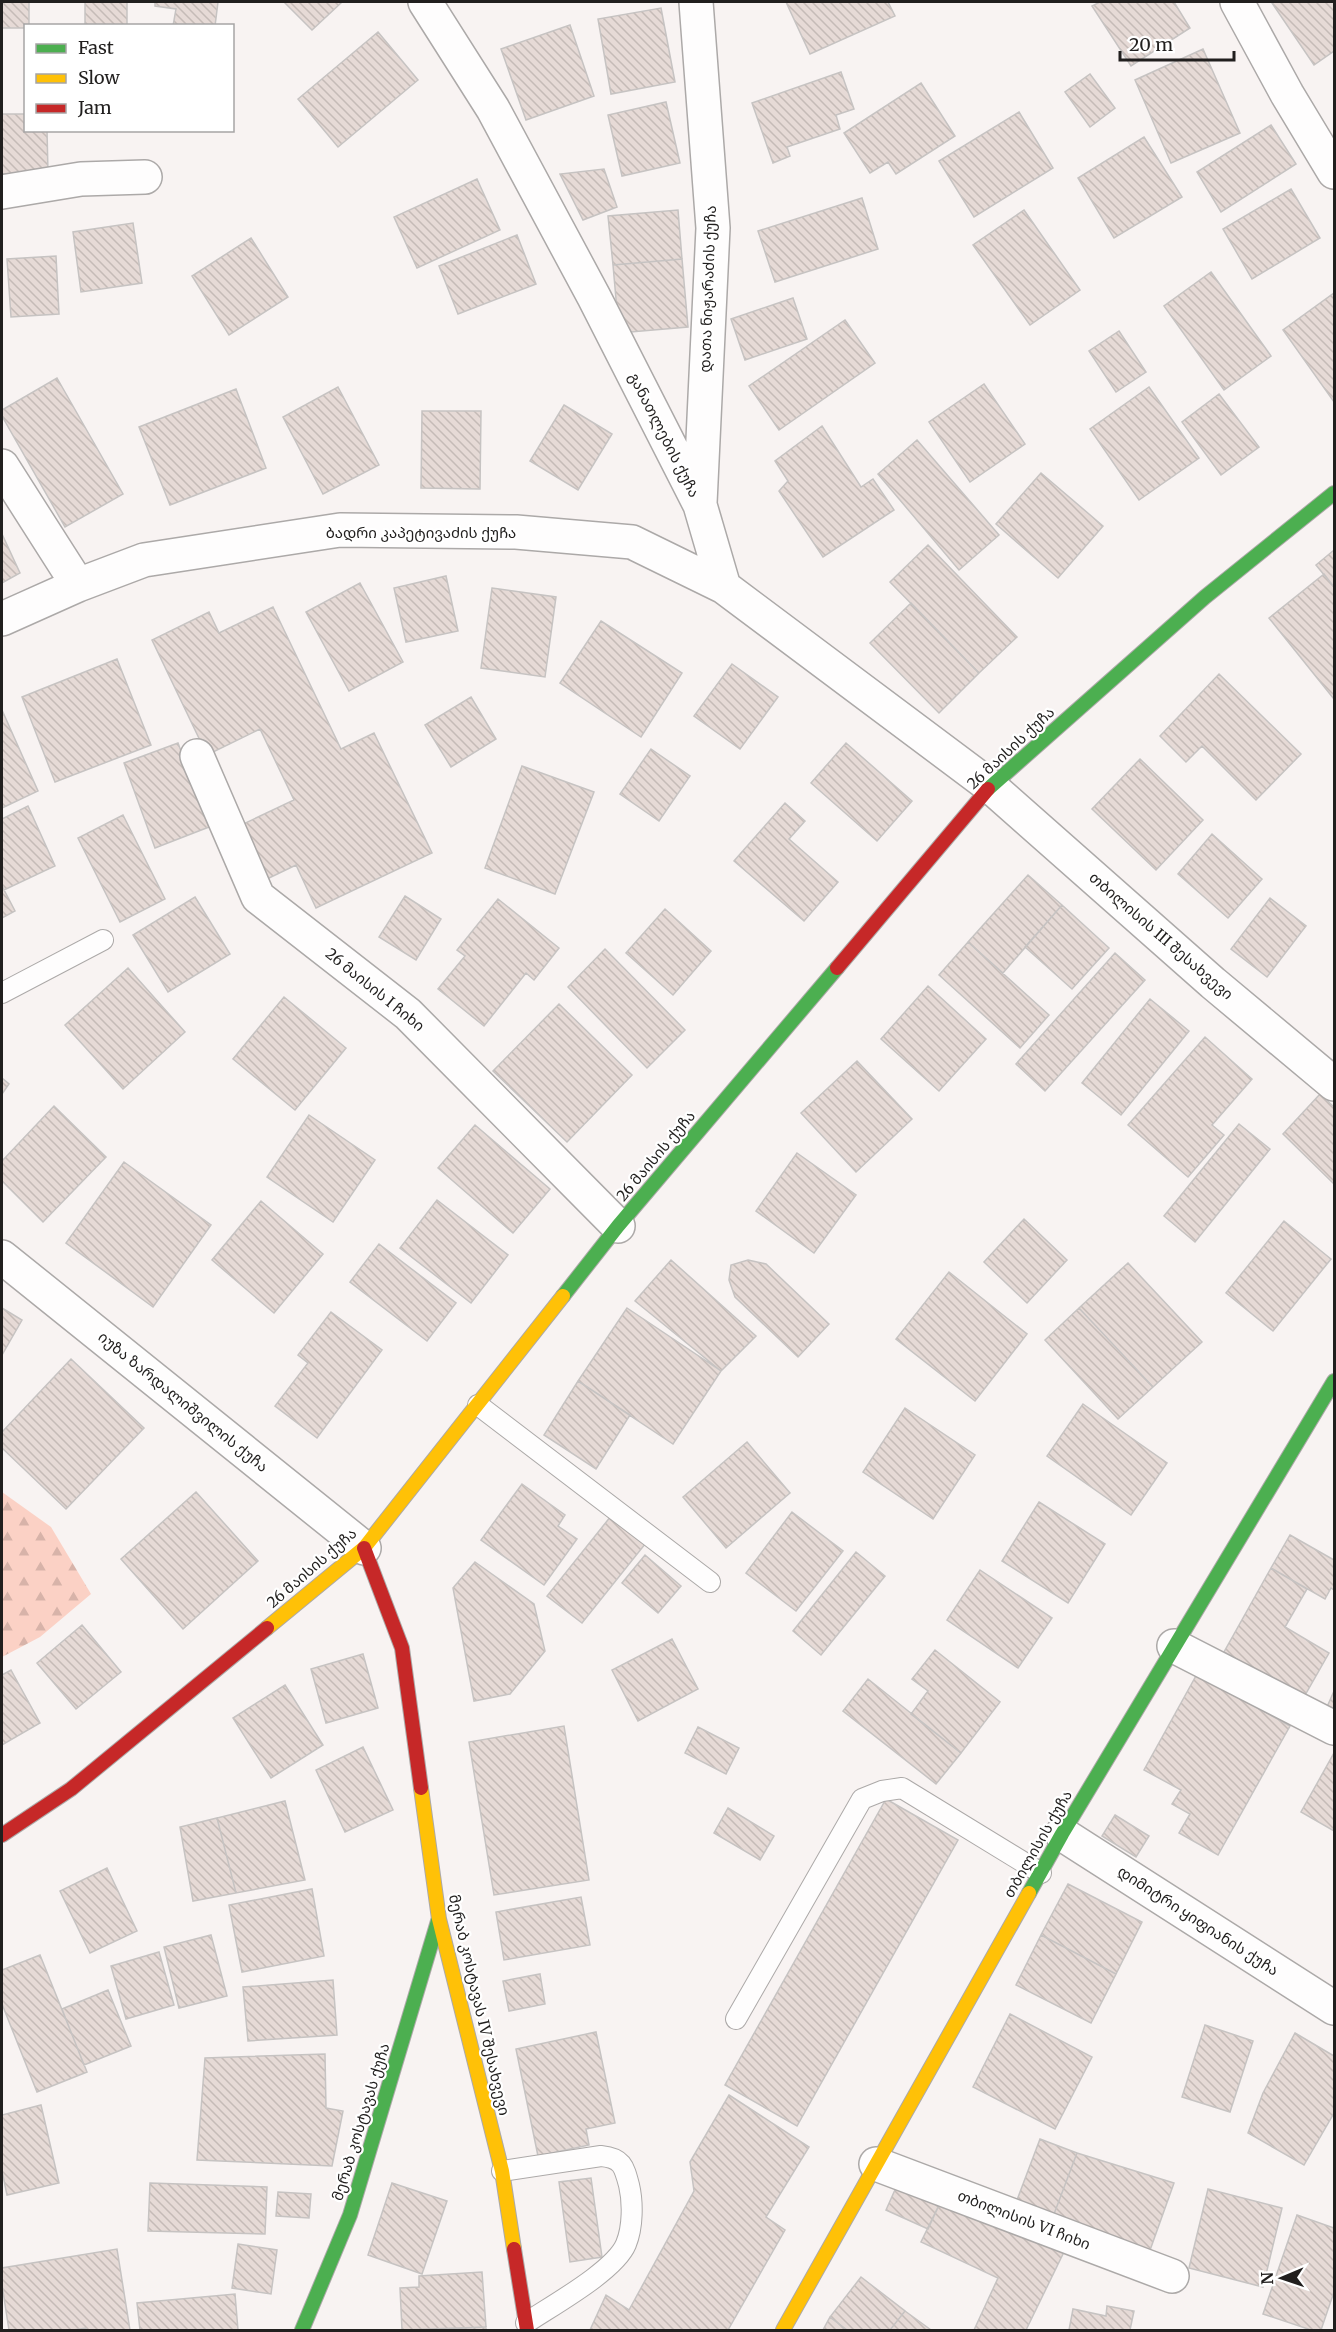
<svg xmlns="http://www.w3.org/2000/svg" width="1336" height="2332" font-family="Merriweather,'Noto Sans Georgian',serif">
  <defs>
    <pattern id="forest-firs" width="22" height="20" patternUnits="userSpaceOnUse" patternTransform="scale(1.5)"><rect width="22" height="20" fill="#fbd1c5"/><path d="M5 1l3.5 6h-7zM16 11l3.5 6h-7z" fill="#d7b3a9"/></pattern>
    <pattern id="building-back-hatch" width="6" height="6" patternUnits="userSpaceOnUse" patternTransform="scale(1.5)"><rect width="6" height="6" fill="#e6dad6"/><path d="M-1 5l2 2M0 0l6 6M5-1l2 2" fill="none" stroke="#c5bbb7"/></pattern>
  </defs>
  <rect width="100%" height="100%" fill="#f8f3f2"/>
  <path fill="url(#forest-firs)" d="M 2,1492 L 51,1527 L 91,1594 L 40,1637 L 2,1657 Z"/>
  <path fill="url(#building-back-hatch)" stroke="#c6c3c2" stroke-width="1.5" d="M 2,2 L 29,2 L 29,26 L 26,26 L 26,28 L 2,28 Z
    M 85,2 L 127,2 L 127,26 L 85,26 Z
    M 155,2 L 218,2 L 215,26 L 173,26 L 176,9 L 155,6 Z
    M 284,2 L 342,2 L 312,30 Z
    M 786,2 L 888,2 L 895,16 L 810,54 Z
    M 1100,2 L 1174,2 L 1190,28 L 1131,66 L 1092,6 Z
    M 1274,2 L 1334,2 L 1334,51 L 1314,65 L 1272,3 Z
    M 661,8 L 675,82 L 611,94 L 598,19 Z
    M 570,25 L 594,96 L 526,120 L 501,49 Z
    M 378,32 L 418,80 L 338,147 L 298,99 Z
    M 1203,49 L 1240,133 L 1171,163 L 1135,80 Z
    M 841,72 L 854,109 L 836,115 L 840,129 L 787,147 L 790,156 L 773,163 L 752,103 Z
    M 1090,74 L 1115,108 L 1090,127 L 1065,92 Z
    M 921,83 L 955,136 L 896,174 L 888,162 L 870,173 L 844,133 Z
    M 666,102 L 680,163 L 622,176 L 608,115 Z
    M 1019,112 L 1053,168 L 974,217 L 939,161 Z
    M 2,114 L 26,114 L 26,130 L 47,130 L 48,172 L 2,174 Z
    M 1271,125 L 1296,164 L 1221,212 L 1197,172 Z
    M 1144,137 L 1182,197 L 1114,238 L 1078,178 Z
    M 604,169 L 617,207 L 583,220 L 560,174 Z
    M 477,179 L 500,230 L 417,268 L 394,217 Z
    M 1291,189 L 1320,238 L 1252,279 L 1223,229 Z
    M 862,198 L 878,249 L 775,282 L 758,231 Z
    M 678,210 L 682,259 L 613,265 L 608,216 Z
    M 1024,210 L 1080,290 L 1030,325 L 973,245 Z
    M 133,223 L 142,283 L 81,292 L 73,232 Z
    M 517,235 L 536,284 L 458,314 L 439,266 Z
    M 251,238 L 288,297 L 229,335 L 192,276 Z
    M 56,256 L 59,314 L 11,317 L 7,259 Z
    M 682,259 L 688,327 L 619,333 L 613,265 Z
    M 1211,272 L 1271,356 L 1224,390 L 1164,306 Z
    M 1334,293 L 1334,402 L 1283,330 Z
    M 793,298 L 807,339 L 745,360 L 731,319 Z
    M 845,320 L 875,363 L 779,430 L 749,386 Z
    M 1119,331 L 1146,372 L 1116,392 L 1089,351 Z
    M 57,378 L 123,494 L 65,527 L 2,416 L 2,410 Z
    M 984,384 L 1025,444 L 970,482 L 929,422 Z
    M 338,387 L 379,465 L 323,494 L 283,417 Z
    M 1149,387 L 1199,458 L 1139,500 L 1090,429 Z
    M 236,389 L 266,468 L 170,505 L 139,427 Z
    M 1219,394 L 1259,447 L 1221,475 L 1182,422 Z
    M 564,405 L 612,434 L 578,490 L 530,461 Z
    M 422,411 L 481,411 L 480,489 L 421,488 Z
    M 822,426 L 861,487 L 873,479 L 894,510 L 823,557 L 779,491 L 788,481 L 775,461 Z
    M 917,440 L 999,535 L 959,570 L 878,474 Z
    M 1041,473 L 1103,526 L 1058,578 L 996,524 Z
    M 2,534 L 20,573 L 2,583 Z
    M 928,545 L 1017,637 L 979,673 L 890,582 Z
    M 1334,550 L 1334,587 L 1316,565 Z
    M 1324,574 L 1334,587 L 1334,699 L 1269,618 Z
    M 446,576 L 458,631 L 406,642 L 394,588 Z
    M 360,583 L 403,662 L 349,691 L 306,612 Z
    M 492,588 L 556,597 L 545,677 L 481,668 Z
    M 911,603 L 979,673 L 939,713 L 870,643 Z
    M 273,607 L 341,749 L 374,733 L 432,853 L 316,908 L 296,865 L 265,880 L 239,826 L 294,800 L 260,729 L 207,755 L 152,640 L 209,612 L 219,633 Z
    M 601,621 L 682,673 L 641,737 L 560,683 Z
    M 117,659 L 151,745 L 55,782 L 22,697 Z
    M 732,664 L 778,697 L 740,749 L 694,716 Z
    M 1219,674 L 1301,754 L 1256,800 L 1202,746 L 1186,762 L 1160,736 Z
    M 471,697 L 496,739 L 451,767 L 425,725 Z
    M 2,710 L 38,791 L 2,808 Z
    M 178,743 L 209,827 L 155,848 L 124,763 Z
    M 846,743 L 912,801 L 877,841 L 811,783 Z
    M 651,749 L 690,776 L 659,821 L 620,794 Z
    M 1140,759 L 1203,820 L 1156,870 L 1092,809 Z
    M 522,766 L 594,792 L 555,894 L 485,868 Z
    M 785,803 L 805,821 L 789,839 L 838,882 L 804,921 L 734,861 Z
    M 28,806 L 55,866 L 4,890 L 2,885 L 2,819 Z
    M 123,815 L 165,899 L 120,922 L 78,838 Z
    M 1212,834 L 1262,879 L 1228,918 L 1178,874 Z
    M 1028,875 L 1062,905 L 1003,973 L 968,942 Z
    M 2,886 L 15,911 L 2,918 Z
    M 405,896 L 441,919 L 416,960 L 379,937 Z
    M 195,897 L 230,954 L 168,992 L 133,935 Z
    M 1270,898 L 1306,926 L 1267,977 L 1231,949 Z
    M 498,899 L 559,948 L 534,980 L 526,973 L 484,1026 L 438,989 L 465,956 L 457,950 Z
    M 1062,905 L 1109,948 L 1072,989 L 1025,947 Z
    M 665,909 L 711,951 L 673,995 L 626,953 Z
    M 968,942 L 1049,1015 L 1020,1048 L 939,975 Z
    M 605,949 L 685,1030 L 647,1068 L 568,987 Z
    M 1115,953 L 1145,980 L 1045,1091 L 1016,1064 Z
    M 128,968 L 185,1032 L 123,1089 L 65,1025 Z
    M 928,986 L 986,1039 L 939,1091 L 881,1039 Z
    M 284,997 L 346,1048 L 295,1110 L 233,1059 Z
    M 1150,999 L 1189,1031 L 1121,1115 L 1082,1083 Z
    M 559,1004 L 632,1075 L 567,1142 L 493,1071 Z
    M 1205,1037 L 1252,1079 L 1212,1125 L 1224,1135 L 1188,1177 L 1128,1125 Z
    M 857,1061 L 912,1119 L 856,1172 L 801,1113 Z
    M 2,1078 L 9,1084 L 2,1094 Z
    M 1320,1094 L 1334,1107 L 1334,1184 L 1283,1134 Z
    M 54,1106 L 106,1157 L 43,1222 L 2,1181 L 2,1161 Z
    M 309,1115 L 375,1160 L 333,1222 L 267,1177 Z
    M 1239,1124 L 1270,1149 L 1195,1242 L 1164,1216 Z
    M 475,1125 L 550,1189 L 513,1233 L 438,1168 Z
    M 797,1153 L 856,1195 L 814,1253 L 756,1211 Z
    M 124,1162 L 211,1225 L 153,1307 L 66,1243 Z
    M 437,1200 L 508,1255 L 471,1303 L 400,1248 Z
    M 261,1201 L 323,1254 L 274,1313 L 212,1260 Z
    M 1024,1219 L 1067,1260 L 1027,1303 L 984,1262 Z
    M 1284,1221 L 1331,1259 L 1273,1331 L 1226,1293 Z
    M 379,1244 L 456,1303 L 427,1341 L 350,1282 Z
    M 671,1260 L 756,1336 L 721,1371 L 635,1301 Z
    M 748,1260 L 766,1264 L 829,1324 L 798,1357 L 735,1297 L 729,1280 L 731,1265 Z
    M 1128,1263 L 1202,1342 L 1153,1387 L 1079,1308 Z
    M 949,1272 L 1027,1334 L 975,1401 L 896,1339 Z
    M 2,1308 L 22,1320 L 2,1355 Z
    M 627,1308 L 721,1371 L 673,1444 L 578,1381 Z
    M 1079,1308 L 1153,1387 L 1118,1419 L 1045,1340 Z
    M 331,1312 L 382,1350 L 317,1438 L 275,1406 L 308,1363 L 298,1355 Z
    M 71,1359 L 144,1428 L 66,1509 L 2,1448 L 2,1432 Z
    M 578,1381 L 630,1415 L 596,1469 L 544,1435 Z
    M 1083,1404 L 1167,1463 L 1131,1515 L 1047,1456 Z
    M 905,1408 L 975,1455 L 933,1519 L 863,1472 Z
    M 747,1442 L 790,1493 L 726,1548 L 683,1497 Z
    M 522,1484 L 565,1515 L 558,1526 L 577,1539 L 544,1585 L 481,1540 Z
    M 196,1492 L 258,1561 L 183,1629 L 121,1559 Z
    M 1039,1502 L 1105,1544 L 1068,1603 L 1002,1561 Z
    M 792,1512 L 843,1551 L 796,1611 L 746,1573 Z
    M 611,1516 L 646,1543 L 582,1623 L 547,1596 Z
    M 1290,1535 L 1334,1560 L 1334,1590 L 1331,1588 L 1325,1599 L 1271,1568 Z
    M 856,1552 L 885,1576 L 821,1655 L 793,1631 Z
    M 645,1555 L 681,1586 L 658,1613 L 622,1583 Z
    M 475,1562 L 534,1604 L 545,1651 L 510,1694 L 474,1701 L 453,1588 Z
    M 1271,1568 L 1307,1589 L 1285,1627 L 1329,1653 L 1304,1697 L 1224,1652 Z
    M 980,1570 L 1052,1618 L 1018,1668 L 947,1620 Z
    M 82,1625 L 121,1672 L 76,1709 L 37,1663 Z
    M 672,1639 L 698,1689 L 638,1721 L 612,1670 Z
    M 935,1650 L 1000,1702 L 961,1753 L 911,1714 L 928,1691 L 912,1679 Z
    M 363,1654 L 378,1708 L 326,1723 L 311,1669 Z
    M 11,1670 L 40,1723 L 2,1745 L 2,1675 Z
    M 1197,1674 L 1290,1726 L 1218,1855 L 1179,1833 L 1190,1814 L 1172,1804 L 1181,1790 L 1144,1770 Z
    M 868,1679 L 961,1753 L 936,1784 L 843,1711 Z
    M 285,1685 L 323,1745 L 271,1778 L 233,1718 Z
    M 1334,1691 L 1334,1711 L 1327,1707 Z
    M 564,1726 L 589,1880 L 494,1895 L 469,1742 Z
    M 698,1727 L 739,1748 L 726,1774 L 685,1753 Z
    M 363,1747 L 393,1810 L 345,1832 L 316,1770 Z
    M 1334,1753 L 1334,1831 L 1301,1812 Z
    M 886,1799 L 958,1840 L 797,2126 L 725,2085 Z
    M 285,1801 L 305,1880 L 236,1893 L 217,1818 Z
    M 728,1808 L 774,1836 L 760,1860 L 714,1833 Z
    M 1115,1815 L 1149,1836 L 1136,1857 L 1102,1836 Z
    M 217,1818 L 236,1893 L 193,1901 L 180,1827 Z
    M 107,1868 L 137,1931 L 90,1953 L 60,1891 Z
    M 1068,1884 L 1142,1922 L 1116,1974 L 1041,1935 Z
    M 312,1889 L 324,1956 L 242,1972 L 229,1905 Z
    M 581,1897 L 590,1945 L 504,1960 L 496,1912 Z
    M 211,1935 L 227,1996 L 179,2008 L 164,1947 Z
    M 1041,1935 L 1116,1974 L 1091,2023 L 1016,1985 Z
    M 159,1952 L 174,2005 L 126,2019 L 111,1966 Z
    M 40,1955 L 87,2072 L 37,2092 L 2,2004 L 2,1970 Z
    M 540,1974 L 545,2004 L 509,2011 L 503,1981 Z
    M 333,1980 L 337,2035 L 248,2041 L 243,1987 Z
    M 108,1990 L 131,2046 L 84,2065 L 62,2009 Z
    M 1010,2014 L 1092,2057 L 1055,2129 L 973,2087 Z
    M 1205,2025 L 1253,2041 L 1230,2112 L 1182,2097 Z
    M 596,2032 L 615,2123 L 586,2129 L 589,2145 L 538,2156 L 516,2049 Z
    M 1295,2033 L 1334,2056 L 1334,2113 L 1304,2165 L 1248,2133 L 1263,2093 Z
    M 325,2054 L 326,2108 L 343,2111 L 332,2166 L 197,2160 L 205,2058 Z
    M 729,2095 L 809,2147 L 766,2217 L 785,2230 L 728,2330 L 590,2330 L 606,2295 L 629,2310 L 694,2191 L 690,2162 Z
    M 41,2105 L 59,2183 L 7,2195 L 2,2171 L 2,2115 Z
    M 1040,2139 L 1077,2153 L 1051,2222 L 1014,2208 Z
    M 1077,2153 L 1174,2183 L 1149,2253 L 1051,2222 Z
    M 591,2178 L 602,2257 L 570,2262 L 559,2182 Z
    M 150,2183 L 267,2187 L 265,2234 L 148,2231 Z
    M 392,2183 L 447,2201 L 422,2274 L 368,2255 Z
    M 898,2183 L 940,2203 L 928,2229 L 886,2210 Z
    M 1208,2189 L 1282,2208 L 1263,2287 L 1189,2268 Z
    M 278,2192 L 311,2194 L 309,2218 L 276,2216 Z
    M 940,2203 L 1064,2252 L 1026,2330 L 974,2330 L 998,2278 L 921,2242 Z
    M 1297,2215 L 1334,2228 L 1334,2292 L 1321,2330 L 1311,2330 L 1263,2314 Z
    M 238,2244 L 277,2250 L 271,2294 L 232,2288 Z
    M 117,2249 L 130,2330 L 87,2330 L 86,2328 L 73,2330 L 9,2330 L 2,2285 L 2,2268 Z
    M 482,2272 L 486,2327 L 402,2330 L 400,2288 L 419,2287 L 419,2276 Z
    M 861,2277 L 905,2311 L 890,2330 L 847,2330 L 830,2317 Z
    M 235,2294 L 238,2330 L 140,2330 L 137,2303 Z
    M 1107,2306 L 1134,2311 L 1130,2330 L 1069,2330 L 1073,2309 L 1106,2316 Z
    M 905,2311 L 931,2330 L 890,2330 Z
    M 830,2317 L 847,2330 L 823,2330 Z
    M 486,2327 L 486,2330 L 426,2330 Z"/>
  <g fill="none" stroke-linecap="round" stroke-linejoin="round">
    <defs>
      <path id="lane" d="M 2,993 L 103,940
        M 478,1405 L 710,1582
        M 736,2019 L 862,1799 L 882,1791 L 902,1788 L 1041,1873
        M 502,2171 L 601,2156 C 622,2158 624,2166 629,2185 C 633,2202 633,2227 626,2244 C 615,2271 551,2306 526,2323"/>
      <path id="street" d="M 425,2 L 493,109 L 594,297 L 700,505 L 724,587 L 990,786 L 1213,983 L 1334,1084
        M 696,2 L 713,228 L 700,503
        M 1237,2 L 1287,94 L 1334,172
        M 2,192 L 81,179 L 145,177
        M 2,466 L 78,585
        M 2,619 L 78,585 L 144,560 L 340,530 L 516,532 L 632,542 L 724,587
        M 197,756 L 258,897 L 408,1014 L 618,1226
        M 2,1257 L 364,1548
        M 1174,1646 L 1334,1728
        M 1062,1834 L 1334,2008
        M 876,2164 L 1172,2276"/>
      <path id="fast" d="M 988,789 L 1205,597 L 1334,493
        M 563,1296 L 618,1226 L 837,968
        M 1029,1893 L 1062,1834 L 1334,1381
        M 302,2330 L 350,2215 L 438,1921"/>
      <path id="slow" d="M 267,1628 L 364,1548 L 563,1296
        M 421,1788 L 439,1919 L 502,2171 L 514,2249
        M 783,2330 L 1029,1893"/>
      <path id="jam" d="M 837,968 L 988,789
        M 364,1548 L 402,1648 L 421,1788
        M 2,1835 L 71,1789 L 267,1628
        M 514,2249 L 527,2330"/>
    </defs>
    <use href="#lane" stroke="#aca9a8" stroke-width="22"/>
    <use href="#street" stroke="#aca9a8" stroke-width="36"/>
    <use href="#fast" stroke="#aca9a8" stroke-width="16"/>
    <use href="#slow" stroke="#aca9a8" stroke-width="16"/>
    <use href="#jam" stroke="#aca9a8" stroke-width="16"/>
    <use href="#lane" stroke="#fefdfd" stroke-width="20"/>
    <use href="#street" stroke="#fefdfd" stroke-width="33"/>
    <use href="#fast" stroke="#4caf50" stroke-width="14"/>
    <use href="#slow" stroke="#ffc107" stroke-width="14"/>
    <use href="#jam" stroke="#c62828" stroke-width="14"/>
  </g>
  <g text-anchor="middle" stroke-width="4.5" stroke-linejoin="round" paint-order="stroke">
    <g font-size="15" fill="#211f1e" stroke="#fff">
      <text transform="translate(708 289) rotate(-88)" y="5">დათა ნიჟარაძის ქუჩა</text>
      <text transform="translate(664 435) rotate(63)" y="5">განათლების ქუჩა</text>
      <text x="421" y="538">ბადრი კაპეტივაძის ქუჩა</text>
      <text transform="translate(1011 748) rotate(-43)" y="5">26 მაისის ქუჩა</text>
      <text transform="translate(1161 936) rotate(41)" y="5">თბილისის III შესახვევი</text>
      <text transform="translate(375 990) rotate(39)" y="5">26 მაისის I ჩიხი</text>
      <text transform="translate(656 1156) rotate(-50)" y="5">26 მაისის ქუჩა</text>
      <text transform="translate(183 1402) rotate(39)" y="5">იუზა ზარდალიშვილის ქუჩა</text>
      <text transform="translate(312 1568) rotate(-41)" y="5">26 მაისის ქუჩა</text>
      <text transform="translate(1038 1844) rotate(-60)" y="5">თბილისის ქუჩა</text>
      <text transform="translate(1198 1921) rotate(33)" y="5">დიმიტრი ყიფიანის ქუჩა</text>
      <text transform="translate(479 2005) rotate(77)" y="5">მერაბ კოსტავას IV შესახვევი</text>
      <text transform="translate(361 2122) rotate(-73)" y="5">მერაბ კოსტავას ქუჩა</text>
      <text transform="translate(1024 2220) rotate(21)" y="5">თბილისის VI ჩიხი</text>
    </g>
  </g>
  <rect width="1336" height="2332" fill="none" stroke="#211f1e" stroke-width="6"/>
  <rect x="24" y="24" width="210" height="108" fill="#ffffff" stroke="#a6a5a5" stroke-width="1.5"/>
  <rect x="36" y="44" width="30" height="9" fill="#4caf50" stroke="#a6a5a5" stroke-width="1.5"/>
  <text x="78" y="54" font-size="18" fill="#211f1e">Fast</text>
  <rect x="36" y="74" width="30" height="9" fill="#ffc107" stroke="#a6a5a5" stroke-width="1.5"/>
  <text x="78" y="84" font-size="18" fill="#211f1e">Slow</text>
  <rect x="36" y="104" width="30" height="9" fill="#c62828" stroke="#a6a5a5" stroke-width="1.5"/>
  <text x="78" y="114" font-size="18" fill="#211f1e">Jam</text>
  <g transform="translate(1282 2278) rotate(268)" stroke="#ffffff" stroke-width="4.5" paint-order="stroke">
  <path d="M0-4.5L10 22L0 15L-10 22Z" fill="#211f1e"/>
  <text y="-9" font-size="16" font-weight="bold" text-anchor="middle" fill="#211f1e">N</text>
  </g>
  <path d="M1120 51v9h114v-9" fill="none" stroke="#211f1e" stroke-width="3"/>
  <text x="1129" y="51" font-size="18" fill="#211f1e" stroke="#ffffff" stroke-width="4.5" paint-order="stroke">20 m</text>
</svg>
